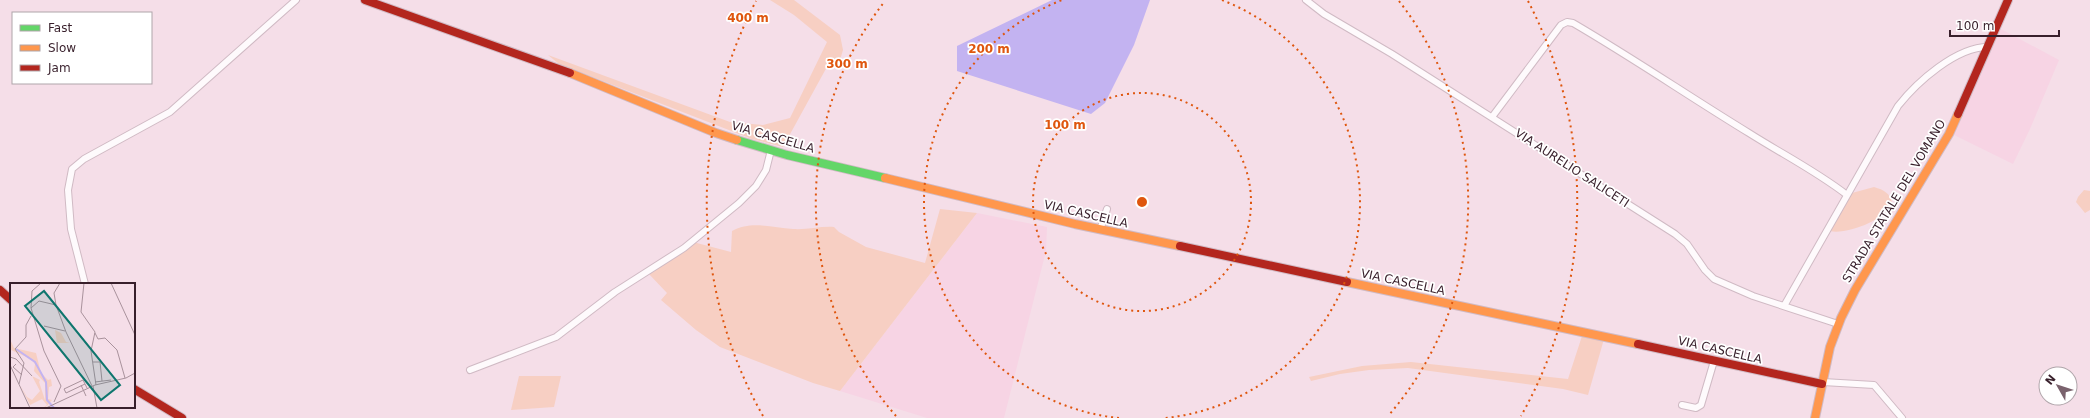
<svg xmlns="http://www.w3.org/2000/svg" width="2090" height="418" font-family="'DejaVu Sans',sans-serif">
  <rect width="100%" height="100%" fill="#f5dee8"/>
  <path fill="#f7d4e4" d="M 2001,29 L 2059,60 L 2030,129 L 2013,164 L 1952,134 Z
    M 977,213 L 1047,227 L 1046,251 L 1004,418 L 927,418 L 840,391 Z"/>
  <path fill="#f7cfc3" d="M 770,0 L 794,0 L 840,35 L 843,50 L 840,60 L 834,60 L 828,65 L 783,147 L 752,139 L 559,64 L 548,55 L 730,122 L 763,125 L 790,118 L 827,42 L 794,15 Z
    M 1874,187 C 1884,190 1890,193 1892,203 C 1886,220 1846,235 1830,231 L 1852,193 Z
    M 2084,190 L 2090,191 L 2090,210 L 2085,213 L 2076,202 L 2078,197 Z
    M 940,209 L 977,213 L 840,391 L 813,383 L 720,347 L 696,330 L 661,300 L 667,293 L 648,273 L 693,242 L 731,252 L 732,231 C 752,220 772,228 793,229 C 807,230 821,226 834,227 L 839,232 L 866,247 L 925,263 Z
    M 1582,336 L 1604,339 L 1588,395 L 1563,389 L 1408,368 L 1369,370 L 1340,374 L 1311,381 L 1309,377 L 1362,366 L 1411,362 L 1568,379 Z
    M 519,376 L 561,376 L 554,407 L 511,410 Z"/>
  <path fill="#c3b3f1" d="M 1052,0 L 1150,0 L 1134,45 L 1105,103 L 1091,114 L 957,71 L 957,46 Z"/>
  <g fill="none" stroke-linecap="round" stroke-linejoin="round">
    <defs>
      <path id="street" d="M 1306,0 L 1324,14 L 1392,54 L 1675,234 L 1687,244 L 1705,270 L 1714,279 L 1753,296 L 1838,324
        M 1492,117 L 1561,25 L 1567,22 L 1573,23 C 1633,58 1690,97 1749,133 C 1782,154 1816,171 1847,195
        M 1100,230 L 1107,209
        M 85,284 L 71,229 L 68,190 L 72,169 L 84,159 L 170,112 L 296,0
        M 1784,306 L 1898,106 C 1917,82 1956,47 1988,47
        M 470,370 L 556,337 L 615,292 L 684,248 L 739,203 L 756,186 L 766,170 L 771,150
        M 1823,382 L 1874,385 L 1902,418
        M 1682,405 L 1696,408 L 1701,405 L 1714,361"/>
      <path id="fast" d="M 737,140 L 787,155 L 885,178"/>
      <path id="slow" d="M 570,73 L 716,133 L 737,140
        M 885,178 L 1075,224 L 1180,246
        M 1347,282 L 1638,344
        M 1815,418 L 1830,347 L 1841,318 L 1855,290 L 1949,134 L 1958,114"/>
      <path id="jam" d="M 365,0 L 570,73
        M 1958,114 L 2008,0
        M 1180,246 L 1347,282
        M 0,290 L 11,300
        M 1638,344 L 1822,384
        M 134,389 L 182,418"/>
    </defs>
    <use href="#street" stroke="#d0bac4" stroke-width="8"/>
    <use href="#fast" stroke="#d0bac4" stroke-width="10"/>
    <use href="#slow" stroke="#d0bac4" stroke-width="10"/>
    <use href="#jam" stroke="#d0bac4" stroke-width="10"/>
    <use href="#street" stroke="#fefafc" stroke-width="6"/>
    <use href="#fast" stroke="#63d668" stroke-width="8"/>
    <use href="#slow" stroke="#ff974d" stroke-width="8"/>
    <use href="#jam" stroke="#b3261e" stroke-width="8"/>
  </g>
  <g fill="none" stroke="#df560e" stroke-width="2" stroke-dasharray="2 4">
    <circle cx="1142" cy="202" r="109"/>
    <path d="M1119 418A217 217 0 0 1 1062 0M1222 0A217 217 0 0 1 1165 418"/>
    <path d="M896 416A326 326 0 0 1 885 1M1399 1A326 326 0 0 1 1388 416"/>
    <path d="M763 416A435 435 0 0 1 756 1M1528 1A435 435 0 0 1 1521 416"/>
  </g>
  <g text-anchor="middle" stroke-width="3.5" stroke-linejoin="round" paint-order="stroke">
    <g font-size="12" fill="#381f2b" stroke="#fff">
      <text transform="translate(773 137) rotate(16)" y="4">VIA CASCELLA</text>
      <text transform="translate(1572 168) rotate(33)" y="4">VIA AURELIO SALICETI</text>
      <text transform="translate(1894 201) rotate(-59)" y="4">STRADA STATALE DEL VOMANO</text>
      <text transform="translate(1086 214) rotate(13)" y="4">VIA CASCELLA</text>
      <text transform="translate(1403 282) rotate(12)" y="4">VIA CASCELLA</text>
      <text transform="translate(1720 350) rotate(13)" y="4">VIA CASCELLA</text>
    </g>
  </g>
  <g transform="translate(10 283)">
    <rect width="125" height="125" fill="#f5dee8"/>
    <path d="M 45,47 L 51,50 L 56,59 L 60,60 L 47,60 ZM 0,56 L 4,65 L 26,70 L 31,90 L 38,97 L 41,96 L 42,103 L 39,104 L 38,116 L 42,117 L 35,125 L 33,125 L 37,122 L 32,116 L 20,122 L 10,102 L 17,114 L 22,117 L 30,108 L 22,93 L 30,97 L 29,99 L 35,117 L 35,100 L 24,88 L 25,81 L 21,76 L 1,67 Z" fill="#f7cfc3"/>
    <path fill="none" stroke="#c3b3f1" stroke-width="2" d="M 6,66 L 25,79 L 36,99 L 37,117 L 44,125"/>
    <path fill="none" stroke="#a9929c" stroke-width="1" d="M 31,0 L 22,8 L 21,25 L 34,68 L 51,103 L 44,119M 50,0 L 44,10 L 46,22 L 56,49 L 82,103M 74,0 L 71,29 L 85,49 L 81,68 L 86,102M 101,0 L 125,52M 21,25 L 29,18 L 46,22M 34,43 L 55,48M 85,50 L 88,56 L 95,55 L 107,67 L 115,95M 0,74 L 6,76 L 22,93M 83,79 L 90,79 L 92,98M 6,81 L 3,84 L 12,92M 0,82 L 20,125M 85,99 L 101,97M 9,101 L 14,80 L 5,66 L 16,54 L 16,42 L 21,33M 75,101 L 56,110 L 54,106 L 73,97 L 77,105M 71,102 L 76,113M 83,103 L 87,125M 36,125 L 85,102 L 116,95 L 125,90"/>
    <path fill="#0f766e" fill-opacity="0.15" stroke="#0f766e" stroke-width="2" d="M 34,8 L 110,102 L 91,117 L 15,23 Z"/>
    <rect width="125" height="125" fill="none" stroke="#381f2b" stroke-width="2"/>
  </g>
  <circle cx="1142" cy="202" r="6" fill="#df560e" stroke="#fff" stroke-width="2"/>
  <g font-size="12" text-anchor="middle" font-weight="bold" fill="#df560e" stroke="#fff" stroke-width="3.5" stroke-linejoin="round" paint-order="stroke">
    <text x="748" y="22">400 m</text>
    <text x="989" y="53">200 m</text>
    <text x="847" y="68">300 m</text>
    <text x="1065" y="129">100 m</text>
  </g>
  <rect x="12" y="12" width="140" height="72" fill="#ffffff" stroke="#afa5aa"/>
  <rect x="20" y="25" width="20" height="6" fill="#63d668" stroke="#afa5aa"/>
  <text x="48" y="32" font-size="12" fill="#381f2b">Fast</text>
  <rect x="20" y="45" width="20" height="6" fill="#ff974d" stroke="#afa5aa"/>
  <text x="48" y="52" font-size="12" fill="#381f2b">Slow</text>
  <rect x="20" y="65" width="20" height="6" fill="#b3261e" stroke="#afa5aa"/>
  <text x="48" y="72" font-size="12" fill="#381f2b">Jam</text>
  <g transform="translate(2058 386) rotate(309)"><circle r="19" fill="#ffffff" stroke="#afa5aa"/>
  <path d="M0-3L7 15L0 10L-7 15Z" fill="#7a626d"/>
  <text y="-6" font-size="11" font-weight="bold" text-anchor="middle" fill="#381f2b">N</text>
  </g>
  <path d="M1950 30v6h109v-6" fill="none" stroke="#381f2b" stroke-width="2"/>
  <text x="1956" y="30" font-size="12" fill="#381f2b" stroke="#ffffff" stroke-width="3" paint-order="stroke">100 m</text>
</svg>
